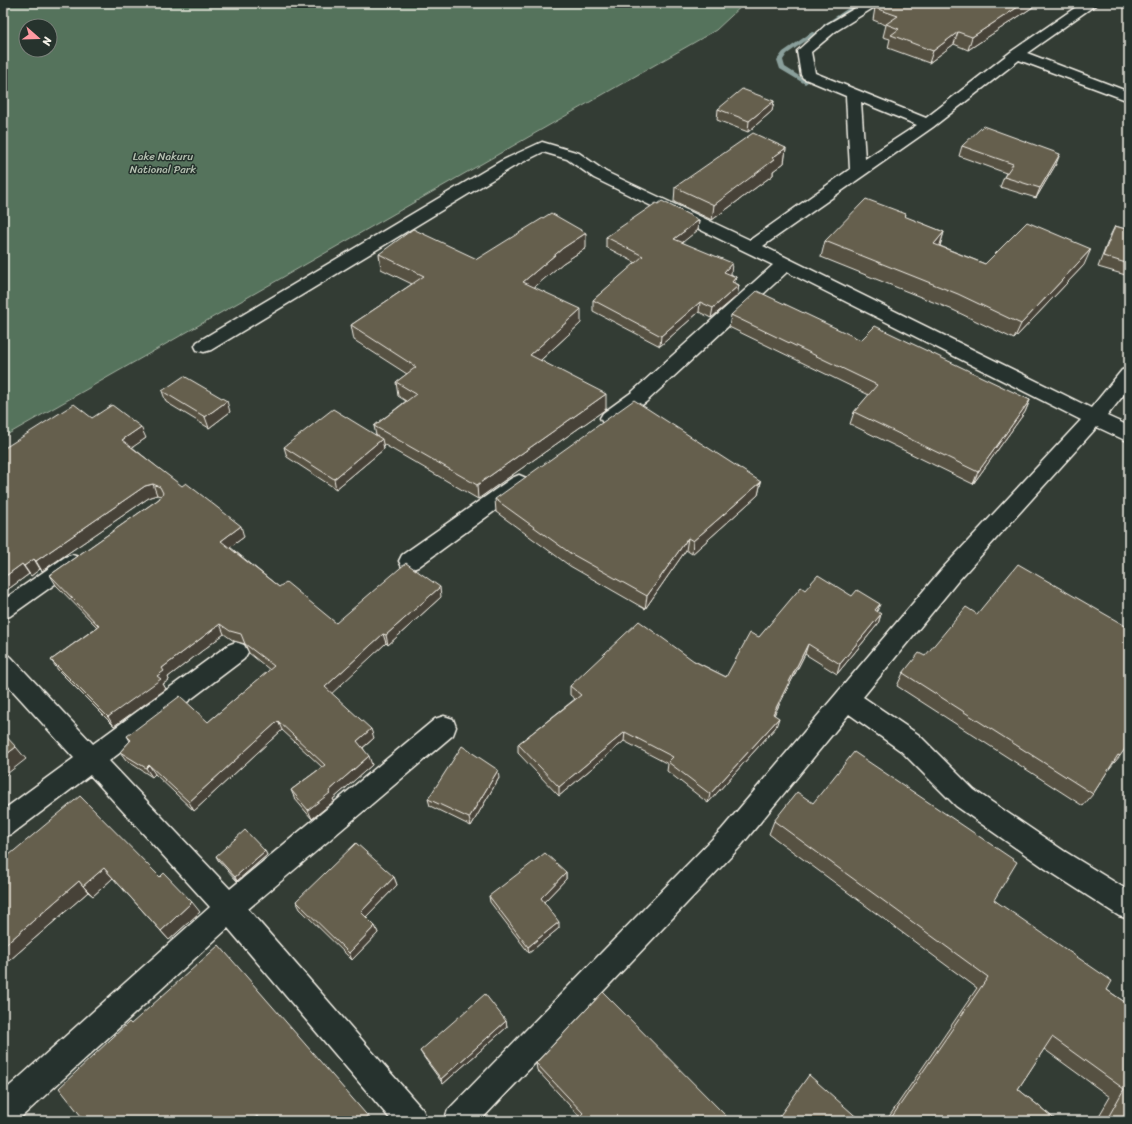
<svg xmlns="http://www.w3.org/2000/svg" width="1132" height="1124" font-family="Sriracha,sans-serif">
  <rect width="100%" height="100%" fill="#333c34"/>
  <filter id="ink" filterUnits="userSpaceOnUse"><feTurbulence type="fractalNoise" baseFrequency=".025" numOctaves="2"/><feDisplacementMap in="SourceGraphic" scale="8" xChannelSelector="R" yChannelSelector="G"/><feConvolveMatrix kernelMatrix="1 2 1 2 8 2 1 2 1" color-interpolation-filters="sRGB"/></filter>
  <g filter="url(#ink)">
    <path fill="#54735c" stroke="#a4b2a2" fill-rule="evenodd" d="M 3,3 L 745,3 L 716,30 L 3,437 ZM 26,26 L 50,26 L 50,50 L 26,50 Z"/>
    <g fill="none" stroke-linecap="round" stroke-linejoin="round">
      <path fill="#8a9f9b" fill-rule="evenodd" d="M 856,3 L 863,3 L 827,27 L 823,27 L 823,25 Z
        M 812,32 L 817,33 L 787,54 L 783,60 L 785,67 L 807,81 L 808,82 L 805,84 L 780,69 L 777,60 L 783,52 Z"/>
      <defs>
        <path id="service" d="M 72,555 L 79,557 L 82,562 L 79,567 L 10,616 L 3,618 L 3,600 L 65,557 Z"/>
        <path id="minor" d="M 864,3 L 881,3 L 836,31 L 811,52 L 815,73 L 926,118 L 1012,51 L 1082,3 L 1098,3 L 1027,53 L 1129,92 L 1129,101 L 1019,60 L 933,127 L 763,246 L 1091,408 L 1122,370 L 1129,368 L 1129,388 L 1107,416 L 1129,426 L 1129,442 L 1097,427 L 957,582 L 863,697 L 919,735 L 974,790 L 1064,851 L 1129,891 L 1129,919 L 1119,916 L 1046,869 L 956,806 L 901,751 L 849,714 L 740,847 L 480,1121 L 444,1121 L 448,1110 L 722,829 L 941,570 L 1081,420 L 787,272 L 646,402 L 617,423 L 610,425 L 603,423 L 600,418 L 603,413 L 632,392 L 773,265 L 594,178 L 567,159 L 543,152 L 513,167 L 211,350 L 204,352 L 197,350 L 195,346 L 197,342 L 501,161 L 542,142 L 579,153 L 606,172 L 750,240 L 850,169 L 846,96 L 803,78 L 801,75 L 797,51 L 826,25 ZM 861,102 L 917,125 L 865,159 Z
          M 519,475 L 526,478 L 529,483 L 526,488 L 418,567 L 410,570 L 402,567 L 399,561 L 402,555 L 512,478 Z
          M 236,642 L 244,645 L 248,652 L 244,659 L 109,761 L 230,889 L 435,719 L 444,716 L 453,719 L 456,727 L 453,735 L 248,909 L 423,1110 L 427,1121 L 392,1121 L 228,928 L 17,1121 L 3,1121 L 3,1092 L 210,907 L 90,775 L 12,834 L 3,837 L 3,810 L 74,758 L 3,680 L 3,654 L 11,657 L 93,744 L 228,645 Z"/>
      </defs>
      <use href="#service" stroke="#f4f1e8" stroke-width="3"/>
      <use href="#minor" stroke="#f4f1e8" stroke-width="3"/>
      <use href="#service" fill="#26332d" fill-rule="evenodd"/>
      <use href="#minor" fill="#26332d" fill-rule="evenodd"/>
    </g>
    <path fill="#575143" stroke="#f4f1e8" d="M 1039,3 L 968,50 L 954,44 L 929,63 L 888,48 L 890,39 L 883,37 L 886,25 L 873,20 L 875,8 Z
      M 774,101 L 772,111 L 748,132 L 717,120 L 718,109 Z
      M 962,146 L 1056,164 L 1036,198 L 1000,187 L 1004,177 L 1006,173 L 959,156 Z
      M 786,148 L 784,163 L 773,171 L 773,175 L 712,220 L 674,202 L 675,187 Z
      M 906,214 L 905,217 L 944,232 L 940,246 L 985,264 L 1084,265 L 1014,339 L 953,310 L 821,257 L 825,241 Z
      M 699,220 L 698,230 L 682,242 L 731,274 L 736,277 L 735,283 L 739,285 L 737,296 L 711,318 L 699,312 L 660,346 L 593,311 L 593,300 L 636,263 L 606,247 L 606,237 Z
      M 1115,226 L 1129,230 L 1129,276 L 1098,267 L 1110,236 Z
      M 586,248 L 563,263 L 534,287 L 581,323 L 541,360 L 606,409 L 478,499 L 383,444 L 384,449 L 336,489 L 287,457 L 284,447 L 376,435 L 374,426 L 406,401 L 398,396 L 396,382 L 407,374 L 354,340 L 351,325 L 412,284 L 381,269 L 379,254 L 477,259 Z
      M 731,315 L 861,340 L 1030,400 L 1025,412 L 973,484 L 850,424 L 854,412 L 869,395 L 729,327 Z
      M 162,391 L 230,412 L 209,428 L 166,402 Z
      M 92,418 L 146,438 L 132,447 L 244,537 L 230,547 L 279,587 L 336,623 L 441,597 L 388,645 L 386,643 L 331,693 L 374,738 L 363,748 L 372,765 L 333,799 L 334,801 L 312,819 L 295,799 L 291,790 L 322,767 L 282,730 L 194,811 L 155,774 L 152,777 L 126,760 L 120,752 L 130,741 L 127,736 L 208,722 L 270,670 L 249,653 L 245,644 L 234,641 L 224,634 L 168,677 L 169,680 L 163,684 L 166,689 L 114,726 L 58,670 L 51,660 L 97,627 L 56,585 L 50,575 L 159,499 L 161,496 L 157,495 L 150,497 L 42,571 L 40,569 L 31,576 L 29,574 L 3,593 Z
      M 761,482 L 758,495 L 692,554 L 686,550 L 645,609 L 570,566 L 496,512 L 495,499 Z
      M 805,590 L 877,612 L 881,614 L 878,624 L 837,674 L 805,654 L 774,715 L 776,727 L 708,803 L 667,771 L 668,764 L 624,741 L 559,796 L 518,753 L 518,744 L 575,699 L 570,695 L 570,686 L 694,661 L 726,677 L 759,637 Z
      M 925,656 L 1120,756 L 1109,769 L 1093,794 L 1083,806 L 897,686 L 903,673 Z
      M 499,778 L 471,826 L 430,806 L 428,799 Z
      M 813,803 L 994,900 L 1107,990 L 1129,1005 L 1129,1121 L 1096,1121 L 1110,1097 L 1044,1049 L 1018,1089 L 1057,1121 L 886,1121 L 977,988 L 769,834 L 774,821 Z
      M 265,851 L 267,855 L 237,881 L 218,860 L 216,856 Z
      M 3,860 L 160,877 L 200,912 L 169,940 L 113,878 L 93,896 L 88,892 L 3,966 Z
      M 566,872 L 566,879 L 544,902 L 559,928 L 529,953 L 490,902 L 489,896 Z
      M 394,877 L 397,885 L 366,917 L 375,926 L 378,933 L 352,960 L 300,909 L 296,901 Z
      M 506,1021 L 507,1027 L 443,1084 L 423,1056 L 420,1051 Z
      M 536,1063 L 731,1121 L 581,1121 L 581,1118 L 537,1070 Z"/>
    <path fill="#474237" stroke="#f4f1e8" d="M 1024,3 L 1039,3 L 968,50 L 972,37 Z
      M 958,32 L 954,44 L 929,63 L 933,51 Z
      M 774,101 L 772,111 L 748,132 L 749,121 Z
      M 786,148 L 784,163 L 773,171 L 773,175 L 712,220 L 714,205 L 772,158 Z
      M 1060,154 L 1056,164 L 1036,198 L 1040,188 Z
      M 699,220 L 698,230 L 673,250 L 674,239 Z
      M 944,232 L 939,248 L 934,244 Z
      M 586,233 L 586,248 L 563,263 L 524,296 L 523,282 L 563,248 Z
      M 1091,249 L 1084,265 L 1014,339 L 1021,324 Z
      M 732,263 L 731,274 L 723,282 L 724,272 Z
      M 736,277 L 734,287 L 732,282 Z
      M 739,285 L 737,296 L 711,318 L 713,308 Z
      M 700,302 L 699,312 L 660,346 L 661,336 Z
      M 581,309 L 581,323 L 531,369 L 530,355 Z
      M 606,394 L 606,409 L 478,499 L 477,485 Z
      M 1030,400 L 1025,412 L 973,484 L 978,472 Z
      M 227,401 L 230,412 L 209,428 L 205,417 Z
      M 141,427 L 146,438 L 127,451 L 122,440 Z
      M 382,439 L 384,449 L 336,489 L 334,479 Z
      M 761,482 L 758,495 L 692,554 L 693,541 Z
      M 153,484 L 157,495 L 150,497 L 42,571 L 36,561 L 145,486 Z
      M 241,526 L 244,537 L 225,551 L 221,541 Z
      M 688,538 L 686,550 L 645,609 L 647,596 Z
      M 34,559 L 40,569 L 31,576 L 24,566 Z
      M 22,564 L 29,574 L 3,593 L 3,578 Z
      M 440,587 L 441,597 L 388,645 L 386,635 Z
      M 880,604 L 876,614 L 875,610 Z
      M 881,614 L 878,624 L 837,674 L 840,664 Z
      M 220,624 L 224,634 L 168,677 L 169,680 L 163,684 L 166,689 L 114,726 L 108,717 L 157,676 L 162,668 Z
      M 383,634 L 386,643 L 328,697 L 325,687 Z
      M 808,644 L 805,654 L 770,723 L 773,714 Z
      M 779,718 L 776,727 L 708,803 L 710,794 Z
      M 278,721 L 282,730 L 194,811 L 189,802 Z
      M 371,729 L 374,738 L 360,750 L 357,741 Z
      M 625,732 L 624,741 L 559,796 L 559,787 Z
      M 16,747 L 26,759 L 3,777 L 3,757 Z
      M 369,756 L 372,765 L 333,799 L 334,801 L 312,819 L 308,810 L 329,791 Z
      M 149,765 L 155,774 L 152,777 L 146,768 Z
      M 498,770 L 499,778 L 471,826 L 469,818 Z
      M 265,851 L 267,855 L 237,881 L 235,877 Z
      M 104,868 L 113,878 L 93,896 L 83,886 Z
      M 566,872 L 566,879 L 541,905 L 541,898 Z
      M 394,877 L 397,885 L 364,919 L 361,912 Z
      M 79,881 L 88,892 L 3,966 L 3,947 Z
      M 192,902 L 200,912 L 169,940 L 161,931 Z
      M 559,922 L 559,928 L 529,953 L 528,947 Z
      M 375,926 L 378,933 L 352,960 L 349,953 Z
      M 506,1021 L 507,1027 L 443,1084 L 441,1079 Z
      M 257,1116 L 262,1121 L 251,1121 Z"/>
    <path fill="#655e4e" stroke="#f4f1e8" d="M 883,3 L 1024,3 L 972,37 L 958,32 L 933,51 L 891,35 L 899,29 L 886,24 L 898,16 L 875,8 Z
      M 742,89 L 774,101 L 749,121 L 718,109 Z
      M 983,126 L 1060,154 L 1040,188 L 1004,177 L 1013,164 L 962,146 Z
      M 753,133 L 786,148 L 772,158 L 775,159 L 714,205 L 675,187 Z
      M 866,199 L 906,214 L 904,216 L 944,232 L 934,244 L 985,264 L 1027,222 L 1091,249 L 1021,324 L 958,294 L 825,241 Z
      M 662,201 L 699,220 L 674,239 L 732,263 L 724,272 L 736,277 L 732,282 L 739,285 L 713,308 L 700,302 L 661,336 L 593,300 L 643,256 L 606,237 L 656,203 L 658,204 Z
      M 551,213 L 586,233 L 563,248 L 523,282 L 581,309 L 530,355 L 606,394 L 477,485 L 374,426 L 416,394 L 396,382 L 416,367 L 351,325 L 424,276 L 379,254 L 413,229 L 477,259 Z
      M 1115,226 L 1129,230 L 1129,264 L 1103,256 Z
      M 757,291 L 861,340 L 875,326 L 1030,400 L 978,472 L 854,412 L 877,385 L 731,315 Z
      M 184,376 L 227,401 L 205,417 L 162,391 Z
      M 634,400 L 761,482 L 693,541 L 688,538 L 647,596 L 570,553 L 495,499 Z
      M 74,404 L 92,418 L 112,405 L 141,427 L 122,440 L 182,486 L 186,483 L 241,526 L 221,541 L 279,587 L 286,582 L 336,623 L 406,563 L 440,587 L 386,635 L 383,634 L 325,687 L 371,729 L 357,741 L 369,756 L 329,791 L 330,793 L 308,810 L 291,790 L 325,765 L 278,721 L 189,802 L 149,765 L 146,768 L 120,752 L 131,740 L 127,736 L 180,696 L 208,722 L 274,666 L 245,644 L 241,634 L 230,631 L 220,624 L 162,668 L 164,671 L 157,676 L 161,679 L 108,717 L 51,660 L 99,626 L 50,575 L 159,499 L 163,493 L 160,487 L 153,484 L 145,486 L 36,561 L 34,559 L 24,566 L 22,564 L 3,578 L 3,449 Z
      M 333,409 L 382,439 L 334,479 L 284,447 Z
      M 1018,564 L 1129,628 L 1129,743 L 1120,756 L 1118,755 L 1093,794 L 903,673 L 919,653 L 925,656 L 966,607 L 977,614 Z
      M 818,575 L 852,596 L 857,590 L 880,604 L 875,610 L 881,614 L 840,664 L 808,644 L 773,714 L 779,718 L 710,794 L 668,762 L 673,757 L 625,732 L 559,787 L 518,744 L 581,695 L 570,686 L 639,621 L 694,661 L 726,677 L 750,633 L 759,637 L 801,587 L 805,590 Z
      M 3,733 L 16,747 L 3,757 Z
      M 462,746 L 498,770 L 469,818 L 428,799 Z
      M 854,752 L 1017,862 L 994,900 L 1112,981 L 1107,990 L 1129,1005 L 1129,1121 L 1106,1121 L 1124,1089 L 1052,1037 L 1018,1089 L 1057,1121 L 889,1121 L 988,977 L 774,821 L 797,792 L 813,803 Z
      M 80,796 L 160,877 L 164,873 L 192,902 L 161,931 L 104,868 L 83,886 L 79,881 L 3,947 L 3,860 Z
      M 245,830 L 265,851 L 235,877 L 216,856 Z
      M 356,843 L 394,877 L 361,912 L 375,926 L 349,953 L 296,901 Z
      M 545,853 L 566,872 L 541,898 L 559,922 L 528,947 L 489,896 Z
      M 219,945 L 372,1121 L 261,1121 L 257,1116 L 251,1121 L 85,1121 L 59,1088 L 129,1022 L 131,1024 Z
      M 603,992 L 731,1121 L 587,1121 L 581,1115 L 583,1113 L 536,1063 Z
      M 485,994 L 506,1021 L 441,1079 L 420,1051 Z
      M 809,1075 L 861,1121 L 776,1121 Z"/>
  </g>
  <g text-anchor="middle" stroke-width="3" stroke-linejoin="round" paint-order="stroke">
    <g font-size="11" fill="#b4bfb0" stroke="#26332d">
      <text x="163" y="160">Lake Nakuru<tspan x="163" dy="13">National Park</tspan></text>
    </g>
  </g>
  <rect width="1132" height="1124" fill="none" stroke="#26332d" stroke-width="16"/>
  <rect x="8" y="8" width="1116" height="1108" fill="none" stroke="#f4f1e8" stroke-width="1.5" filter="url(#ink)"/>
  <g transform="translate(38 38) rotate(110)"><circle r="19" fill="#26332d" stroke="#787f78"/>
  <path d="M0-3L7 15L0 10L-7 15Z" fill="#ff9aa2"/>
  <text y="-6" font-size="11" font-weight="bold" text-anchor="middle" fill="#f4f1e8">N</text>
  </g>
</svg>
